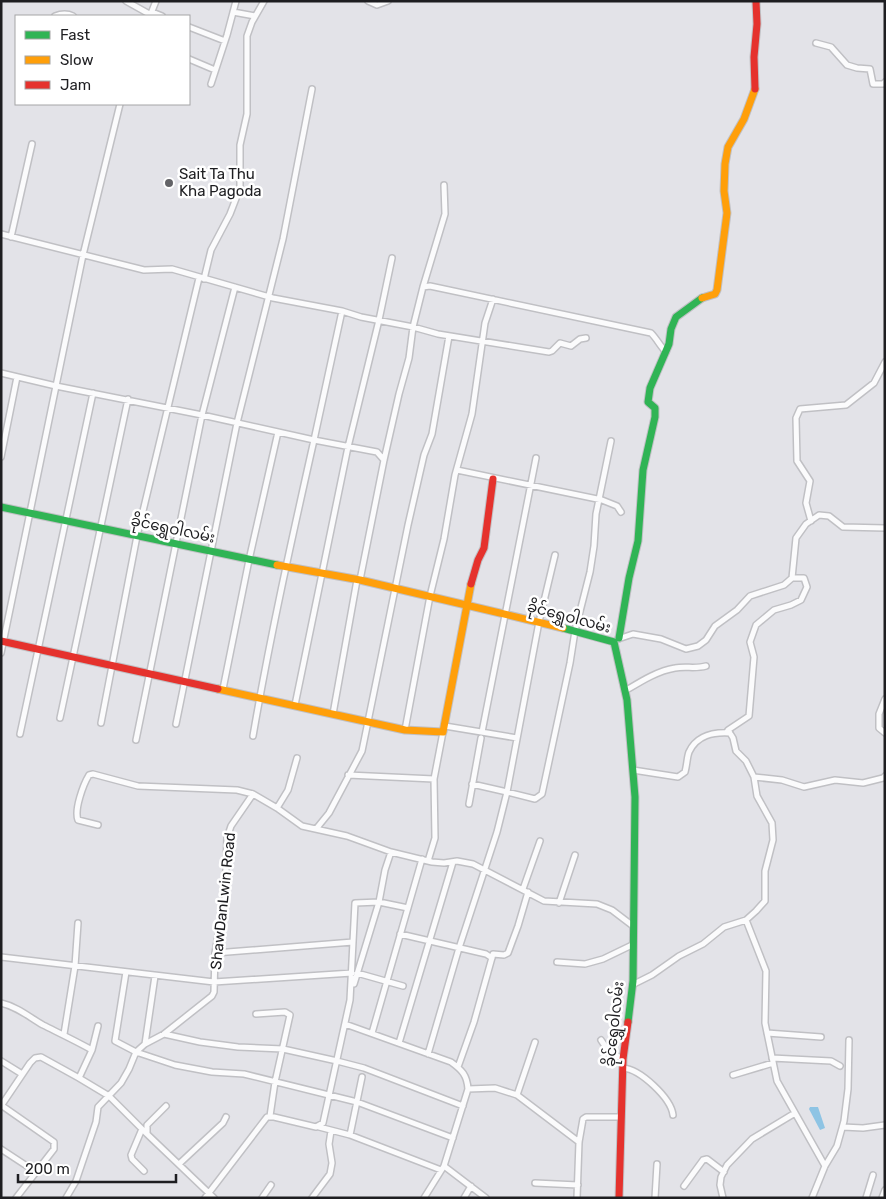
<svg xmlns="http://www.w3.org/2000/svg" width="886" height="1199" font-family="Rubik,'Noto Sans Myanmar',sans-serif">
  <rect width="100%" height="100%" fill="#e3e3e8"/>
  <path fill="#8ec4e4" d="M 810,1107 L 818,1107 L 825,1128 L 820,1130 L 809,1109 Z"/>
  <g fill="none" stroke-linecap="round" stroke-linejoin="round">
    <defs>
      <path id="street" d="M 126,1 L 151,15
        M 368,1 L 377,5 L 388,1
        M 152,12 L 162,16
        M 233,12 L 255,16
        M 55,16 C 60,14 67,13 73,16
        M 150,16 L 156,1
        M 189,27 L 225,41
        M 816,43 L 831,47 L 847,65 L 857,68 L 870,69 L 873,84 L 883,84 L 885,82
        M 189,59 L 215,70
        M 211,84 L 227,35 L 236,1
        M 1,234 L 144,270 L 172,269 L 273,298 L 342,311 L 314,440 L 377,452 L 384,460
        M 11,237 L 32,144
        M 204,279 L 211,250 L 230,214 L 240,188 L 240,145 L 247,114 L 247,36 L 252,22 L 264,1
        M 423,287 L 430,286 L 651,333 C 657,339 660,346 666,352
        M 342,311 L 361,317 L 413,327 L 438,334 L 549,352 L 552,351 L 560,343 L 571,346 L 580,339 L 586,338
        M 1,373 L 56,386 L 202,415 L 314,440 C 292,538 270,637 253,736
        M 1,457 L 17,377
        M 457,470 L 602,500 L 617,506 L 621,512
        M 811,521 L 806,503 L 810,481 L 797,461 L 796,418 L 800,409 L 846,405 L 874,383 L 885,362
        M 360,580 L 384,460 L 399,394 L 409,358 L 413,327 L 423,287 L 445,214 L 444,185
        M 618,639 L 633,634 L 661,639 L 686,649 L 698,646 L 706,640 L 715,626 L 737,610 L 750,596 L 784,585 L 792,578 L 796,538 L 806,524 L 819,515 L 829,516 L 843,527 L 885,528
        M 1,653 L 83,255 L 120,104
        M 223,689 L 249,560 L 278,432
        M 625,691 C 640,682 657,671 675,668 C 685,666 696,669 706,666
        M 885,699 L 879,714 L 879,728 L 885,733
        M 295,705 L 348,447 L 379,320 L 392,258
        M 333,714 L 357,580
        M 60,718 L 128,399
        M 101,723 L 137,536 L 199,278
        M 176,724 L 237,423 L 283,239 L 312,89
        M 445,726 L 517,738
        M 405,730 L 430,596 L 444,539 L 455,475 L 472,414 L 485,323 L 493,299
        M 482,732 L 536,458
        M 20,734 L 93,393
        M 136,740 L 202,415 L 235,287
        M 633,770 L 678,777 L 685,772 C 687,765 687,757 689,752 C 697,735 713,732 730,733
        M 348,775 L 434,779
        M 754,777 L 782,780 L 804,787 L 835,780 L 863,783 L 883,778 L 885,776
        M 472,784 L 507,792 L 539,622 L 555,555
        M 469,804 L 481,738
        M 277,808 L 288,790 L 297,758
        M 98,825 L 78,820 C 74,810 83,785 89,775 L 93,774 L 138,786 L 237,790 L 253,794 L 277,808 L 302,826 L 347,836 L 391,852 L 432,862 L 444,863 L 457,861 L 473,864 L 544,901 L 597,904 L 612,910 L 633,926
        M 316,829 L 329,813 L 362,751 L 408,525 L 424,455 L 432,434 L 449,336
        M 428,861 L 435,838 L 434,779 L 443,732
        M 523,889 L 540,841
        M 559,903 L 575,855
        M 746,920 L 766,971 L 765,1023 L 777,1081 L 825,1166
        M 400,934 L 486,954 L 492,958
        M 215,953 L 353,942
        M 1,957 L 214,982 L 352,973
        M 557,962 L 585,964 L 603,959 L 632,945
        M 126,972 L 115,1041 L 136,1052 L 175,1065 L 212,1072 L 244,1074 L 357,1102 L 453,1138
        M 357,973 L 403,986
        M 354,984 L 379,902 L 385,870 L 391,852
        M 632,985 L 652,975 L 679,956 L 703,944 L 724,927 L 746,920 L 756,911 L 765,901 L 765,871 L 773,840 L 772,823 L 757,796 L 754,777 L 746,761 L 736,751 L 733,738 L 728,730 L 749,716 L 754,657 L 750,642 L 756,625 L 774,610 L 791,605 L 801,600 L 807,587 L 804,578 L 792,578
        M 1,1003 C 18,1007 29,1017 43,1025 C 59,1033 76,1041 92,1050
        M 256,1014 L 285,1012 L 290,1015 L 275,1082 L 270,1116
        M 345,1024 L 451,1062 C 462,1070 467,1075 468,1089 L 444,1166
        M 98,1026 L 92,1050 L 79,1078 L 109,1096 L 147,1134
        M 372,1033 L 422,859
        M 767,1033 L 821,1037
        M 64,1034 L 75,966 L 78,923
        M 164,1034 L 200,1042 L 238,1047 L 283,1049 L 337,1061 L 364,1068 L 463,1106
        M 601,1040 L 609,1052 L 623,1059
        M 399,1043 L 453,862
        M 145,1044 L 155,976
        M 428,1054 L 459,948 L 497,832 L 507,792 L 535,799 L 542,794 L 570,663 L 575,631 L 590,572 L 594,546 L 596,514 L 611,441
        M 772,1058 L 831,1061 L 840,1066
        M 1,1061 L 22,1074
        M 458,1067 L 474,1022 L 493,954 L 504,955 L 508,953 L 518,926 L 528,892
        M 623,1068 C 640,1069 671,1098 673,1115
        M 733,1075 L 773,1063
        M 468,1089 L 495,1088 L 517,1095 L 579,1142
        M 517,1095 L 535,1042
        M 1,1105 L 54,1142 L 54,1149 L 16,1198
        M 1,1106 L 30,1063 L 35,1058 L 41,1057 L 79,1078
        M 166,1106 L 147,1125 L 147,1134 L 214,1198
        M 319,1127 L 350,1135 L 441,1170
        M 843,1127 L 863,1128 L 885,1125
        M 142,1129 L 131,1155 L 132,1159 L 144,1171
        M 350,1135 L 362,1077
        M 1,1149 L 36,1172
        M 179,1164 L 223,1123 L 226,1117
        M 535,1183 L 578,1185
        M 684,1186 L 703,1160 L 707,1159 L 724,1172
        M 66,1198 L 76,1181 L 96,1122 L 98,1107 L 121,1083 L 129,1069 L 136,1052 L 145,1044 L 164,1034 L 212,996 L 214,992 L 215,953 L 225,897 L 227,838 L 231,826 L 253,794
        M 205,1198 L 267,1117 L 274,1117 L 316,1127 L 323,1123 L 350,1000 L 355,903 L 379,902 L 408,908
        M 262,1198 L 271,1185
        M 312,1198 L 330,1174 L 332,1163 L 329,1144 L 331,1131
        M 424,1198 L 444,1166 L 486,1198
        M 464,1198 L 471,1186
        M 577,1198 L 579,1142 L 583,1119 L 586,1117 L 621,1117
        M 655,1198 L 657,1164
        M 723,1198 L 720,1185 L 721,1177 L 727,1165 L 752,1139 L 795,1113
        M 812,1198 L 825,1166 L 837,1146 L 844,1121 L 848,1089 L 849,1040
        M 866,1198 L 873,1175
        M 882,1198 L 885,1190"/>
      <path id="fast" d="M 1,507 L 277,565
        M 563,628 L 614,642 L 627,700 L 635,797 L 633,981 L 628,1022
        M 619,638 L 629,578 L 638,541 L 643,470 L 655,417 L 655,408 L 648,402 L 650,388 L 669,344 L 671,329 L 676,317 L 702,298"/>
      <path id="slow" d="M 702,298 L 715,294 L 717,290 L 727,213 L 724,191 L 725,164 L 728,147 L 744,119 L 755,89
        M 277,565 L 360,580 L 563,628
        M 218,689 L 405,730 L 443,732 L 471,584"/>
      <path id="jam" d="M 755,89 L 754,57 L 757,24 L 756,1
        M 471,584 L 478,560 L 484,548 L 493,479
        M 1,641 L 218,689
        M 619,1198 L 623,1059 L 628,1022"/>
    </defs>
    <use href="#street" stroke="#c0c0c4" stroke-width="8"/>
    <use href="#fast" stroke="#c0c0c4" stroke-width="9"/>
    <use href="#slow" stroke="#c0c0c4" stroke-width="9"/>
    <use href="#jam" stroke="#c0c0c4" stroke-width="9"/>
    <use href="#street" stroke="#fbfbfc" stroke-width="5"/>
    <use href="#fast" stroke="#30b455" stroke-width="7"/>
    <use href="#slow" stroke="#ff9f0a" stroke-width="7"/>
    <use href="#jam" stroke="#e5322d" stroke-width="7"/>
  </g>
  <circle fill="#636367" stroke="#fff" stroke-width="2" cx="169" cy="183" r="5"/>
  <g text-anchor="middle" stroke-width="5" stroke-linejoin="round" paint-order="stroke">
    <g font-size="15" fill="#1e1e21" stroke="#fff" text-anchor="start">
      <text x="179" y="179">Sait Ta Thu<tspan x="179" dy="17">Kha Pagoda</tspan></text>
    </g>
    <g font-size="15" fill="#1e1e21" stroke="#fff">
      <text transform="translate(173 529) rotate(12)" y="5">ခိုင်ရွှေဝါလမ်း</text>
      <text transform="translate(569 617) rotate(15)" y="5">ခိုင်ရွှေဝါလမ်း</text>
      <text transform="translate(223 901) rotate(-84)" y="5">ShawDanLwin Road</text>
      <text transform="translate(614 1024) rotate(-84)" y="5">ခိုင်ရွှေဝါလမ်း</text>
    </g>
  </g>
  <rect width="886" height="1199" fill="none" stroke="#1e1e21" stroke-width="5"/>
  <rect x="15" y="15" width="175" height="90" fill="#ffffff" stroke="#a5a5a6"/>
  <rect x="25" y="31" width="25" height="8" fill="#30b455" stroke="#a5a5a6"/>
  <text x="60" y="40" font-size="15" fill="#1e1e21">Fast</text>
  <rect x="25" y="56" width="25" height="8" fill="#ff9f0a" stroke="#a5a5a6"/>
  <text x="60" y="65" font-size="15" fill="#1e1e21">Slow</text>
  <rect x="25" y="81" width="25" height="8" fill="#e5322d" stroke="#a5a5a6"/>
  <text x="60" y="90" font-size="15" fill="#1e1e21">Jam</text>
  <path d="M18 1174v8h158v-8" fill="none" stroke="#1e1e21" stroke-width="2.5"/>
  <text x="25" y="1174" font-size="15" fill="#1e1e21" stroke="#ffffff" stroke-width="4" paint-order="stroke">200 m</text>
</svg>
